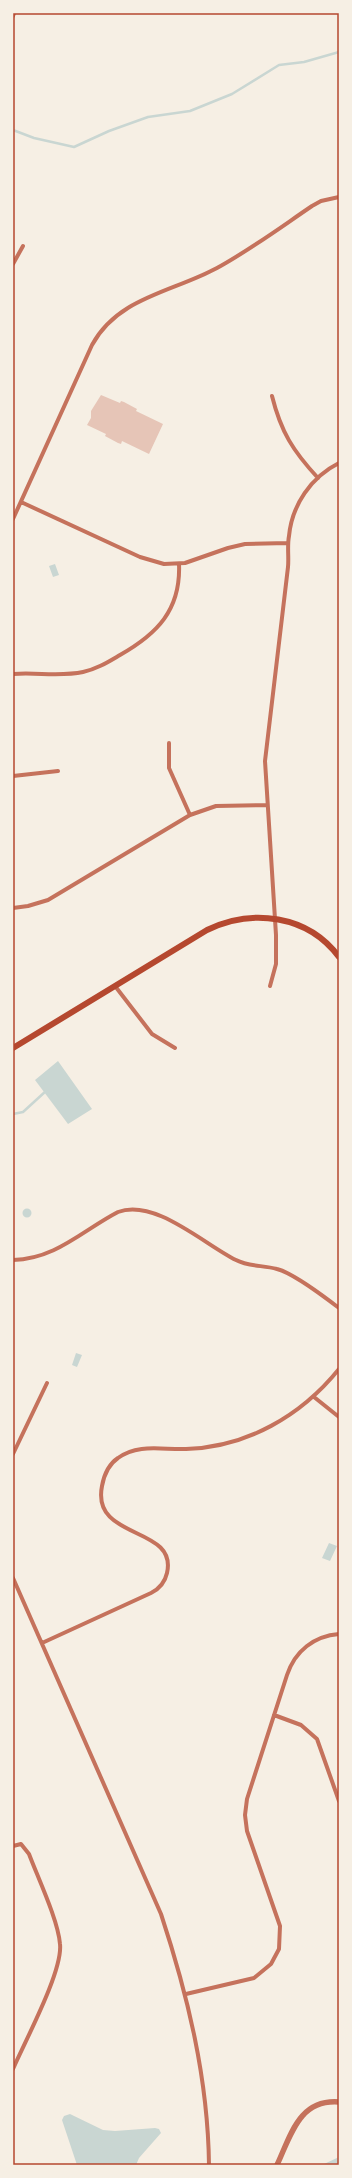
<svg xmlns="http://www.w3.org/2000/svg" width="352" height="2178" font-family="Signika,sans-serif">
  <rect width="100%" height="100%" fill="#f6efe4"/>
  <path fill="#c9d6d2" d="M 55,564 L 59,575 L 53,577 L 49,566 Z
    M 58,1061 L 92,1109 L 68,1124 L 35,1080 Z
    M22.5 1213a4.5 4.5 0 1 1 9 0a4.5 4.5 0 1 1-9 0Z
    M 76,1353 L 82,1355 L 77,1367 L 72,1365 Z
    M 329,1543 L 337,1546 L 330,1561 L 322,1558 Z
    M 70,2114 L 103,2130 L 115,2131 L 155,2128 L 159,2129 L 161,2133 L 139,2158 L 136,2165 L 77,2165 L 62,2120 L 64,2116 Z
    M 339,2157 L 339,2165 L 322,2165 Z"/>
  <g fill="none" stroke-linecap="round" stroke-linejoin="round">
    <path stroke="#c9d6d2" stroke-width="2.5" d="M 13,130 L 34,138 L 74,147 L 109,131 L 148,117 L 190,111 L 232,94 L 279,65 L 304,62 L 339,52
      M 13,1114 L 23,1112 L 46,1091"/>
  </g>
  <path fill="#e6c5b7" d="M 101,395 L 120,403 L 121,401 L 124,402 L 137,409 L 136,411 L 163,424 L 149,454 L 122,441 L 121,444 L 118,443 L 105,436 L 106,434 L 87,425 L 91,418 L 91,411 Z"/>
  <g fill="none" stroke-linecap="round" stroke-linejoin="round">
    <path stroke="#c5725c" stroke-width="4" d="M 13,16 L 14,13
      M 13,264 L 23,246
      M 272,396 C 281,432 293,451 318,478
      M 21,502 L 140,557 L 164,564 L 185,563 L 228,548 L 245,544 L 288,543
      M 13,519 L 92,345 C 118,297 173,292 217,268 C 250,250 281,227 312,206 L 321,201 L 339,197
      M 13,674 C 36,672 60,677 83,672 C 97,669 108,662 120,655 C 157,634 181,610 179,564
      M 169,743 L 169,768 L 190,815
      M 13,776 L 58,771
      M 13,908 L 28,906 L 48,900 L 190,815 L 216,806 L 267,805
      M 115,986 L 152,1034 L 175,1048
      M 270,986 L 276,964 L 276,935 L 265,761 L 288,567 C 289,557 287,546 289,536 C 292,505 311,477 339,463
      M 13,1260 C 56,1259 83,1230 118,1212 C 155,1198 205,1245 236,1260 C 249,1267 263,1265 277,1269 C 293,1273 326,1298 339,1308
      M 314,1397 L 339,1417
      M 13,1454 L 47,1383
      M 13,1578 L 161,1914 C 188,1996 208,2079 209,2165
      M 42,1643 L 151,1593 C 159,1589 165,1582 167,1573 C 178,1525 91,1541 102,1486 C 104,1475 109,1464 118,1458 C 138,1443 163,1450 186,1449 C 247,1447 301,1416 339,1369
      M 274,1715 L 301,1725 L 317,1739 L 339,1801
      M 13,1846 L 21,1844 L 29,1854 C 38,1878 58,1920 60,1944 C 63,1971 25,2041 13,2069
      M 186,1994 L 254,1978 L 271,1964 L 279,1949 L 280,1926 L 247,1831 L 245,1815 L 247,1799 L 287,1675 C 295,1651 314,1636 339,1634"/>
    <path stroke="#c5725c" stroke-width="5.5" d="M 277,2165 C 291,2135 299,2099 339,2102"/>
    <path stroke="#b5482f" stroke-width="6" d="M 13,1048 L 207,930 C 252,908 308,915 339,957"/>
  </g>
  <rect width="352" height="2178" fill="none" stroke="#f6efe4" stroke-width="28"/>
  <rect x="14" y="14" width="324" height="2150" fill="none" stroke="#b5482f" stroke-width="1.5"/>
</svg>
